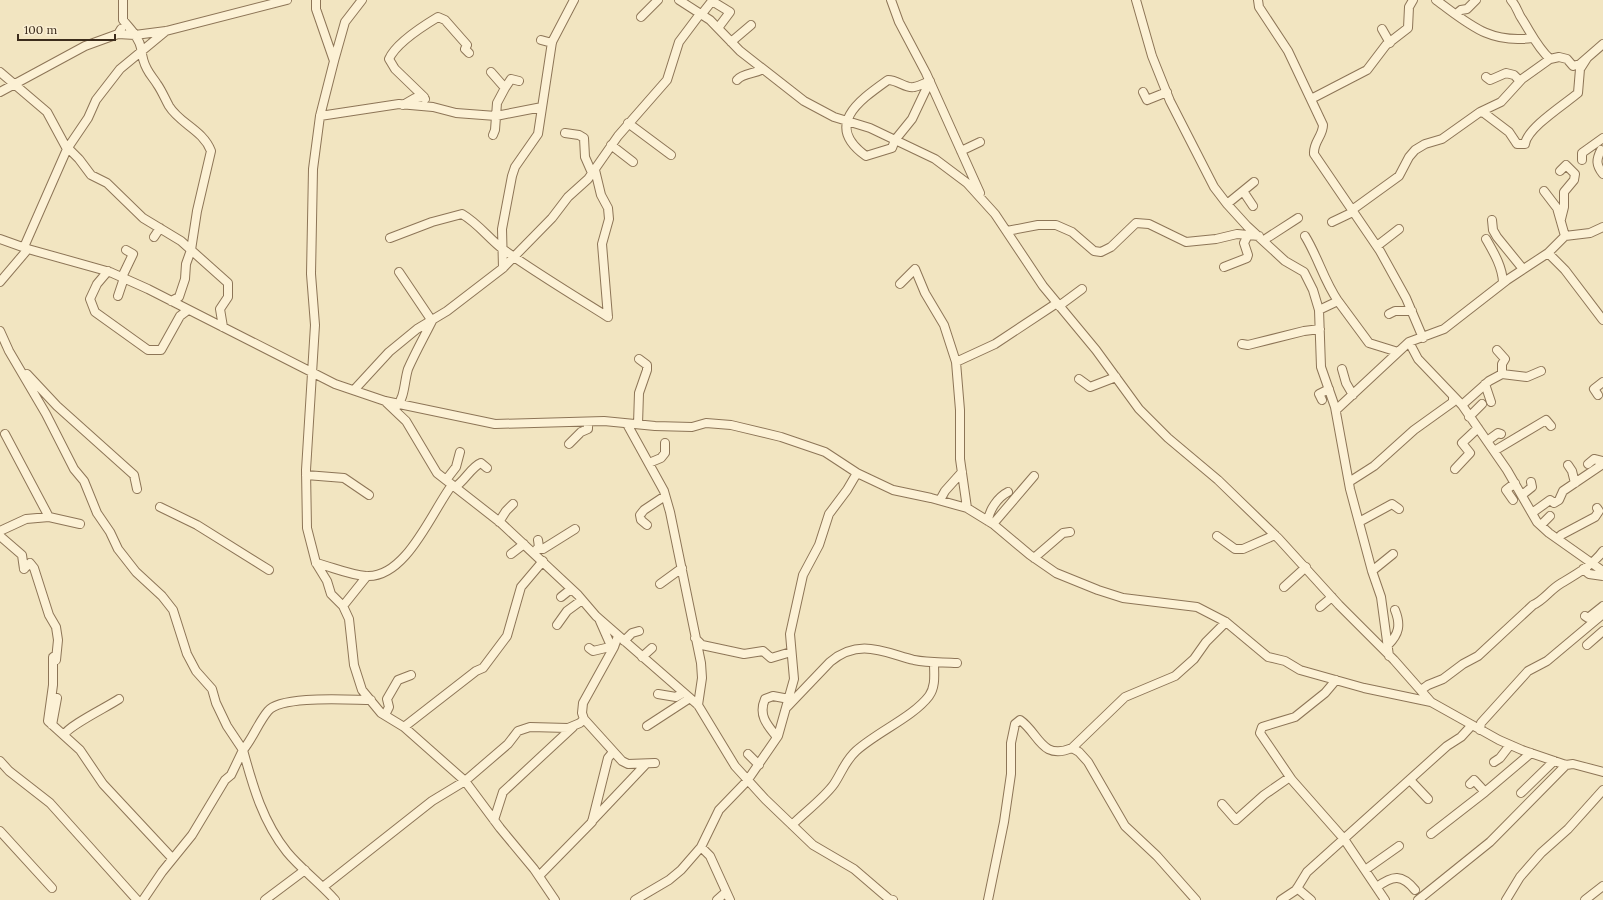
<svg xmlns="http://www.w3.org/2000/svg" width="1603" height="900" font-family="Lora,serif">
  <rect width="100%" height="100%" fill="#f2e5c1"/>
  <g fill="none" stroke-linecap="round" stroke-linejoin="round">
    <defs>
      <path id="minor" d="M 123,0 L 123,20 C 130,29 139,37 141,48 C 142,56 143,62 147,69 C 150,75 154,79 157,84 C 162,91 165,99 169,106 C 180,124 203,130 211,151 L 197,211 L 191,250 L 186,264 L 185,279 L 179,297 L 171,301
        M 316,0 L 316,9 L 334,61
        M 362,0 L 345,22 L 334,61 L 320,116 L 313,169 L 311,274 L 315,325 L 306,470 L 307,528 L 316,563 L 327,581 L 331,594 L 343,606 L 349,619 L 354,665 L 362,690 L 381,713 L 404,727 L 465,781 L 500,828 L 534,869 L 555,900
        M 679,0 L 710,20 L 740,51 L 804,101 L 834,117 L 870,128 L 935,159 L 967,183 L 995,214 L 1043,286 L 1096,350 L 1139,409 L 1168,438 L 1218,480 L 1279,539 L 1339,605 L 1394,660 L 1431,702 L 1499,740 L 1522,750 L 1566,765 L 1573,764 L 1603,772
        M 891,0 L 899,22 L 926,73 L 980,193
        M 1136,0 L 1152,56 L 1170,101 L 1214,187 L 1227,204 L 1247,226 L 1285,261 L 1304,272 L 1313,290 L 1319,310 L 1321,367 L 1335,407 L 1350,489 L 1372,571 L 1381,597 L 1389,656
        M 1258,0 L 1259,7 L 1288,51 L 1323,125 C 1323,136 1313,142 1314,154 L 1380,251 L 1406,298 L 1423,338
        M 1436,0 C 1469,24 1489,44 1532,38
        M 1511,0 C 1518,8 1517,12 1522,19 C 1531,33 1537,47 1550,59
        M 1456,14 L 1461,10 L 1467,9 L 1476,0
        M 701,15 L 712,1 L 730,12 L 718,28
        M 641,17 L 658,0
        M 1382,29 L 1390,43
        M 118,34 L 135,35 L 166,31 L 287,0
        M 541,40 L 552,43
        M 731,42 L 751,25
        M 0,72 L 47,112 L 67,149
        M 491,72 L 505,88 L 497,103 L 495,130 L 493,135
        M 1486,77 L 1490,80 L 1506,73 L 1514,75 L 1520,81
        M 737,80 C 743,73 755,74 763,69
        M 888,80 C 898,80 906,89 914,87 C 919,86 925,83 930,81 L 912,119 L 895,140 L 892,148 L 866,156 C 823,125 860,100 888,80 Z
        M 505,88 L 511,79 L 519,81
        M 0,92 L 85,46 L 118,34 L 121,29
        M 1143,92 L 1147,100 L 1167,92
        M 424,97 L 395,69 L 389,59 C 396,43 423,26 438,17 L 445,20 L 467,45 L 465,49 L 469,53
        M 1311,99 L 1367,70 L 1386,45 L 1408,28 L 1409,7 L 1413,0
        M 403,105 L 415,98 L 424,97 L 425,99
        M 1480,112 L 1501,102 L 1522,79 L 1550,59 L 1559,57 L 1567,59 L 1573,66 L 1580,64 L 1603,44
        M 320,116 L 399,104 L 433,107 L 456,113 L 496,116 L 542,107
        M 628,123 L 671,155
        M 565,133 L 579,135 L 584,138 L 585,157 L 592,173
        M 611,145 L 633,162
        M 68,148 L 79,159 L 91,175 L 107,183 L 143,218 L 181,241 L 228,283 L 228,297 L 220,309 L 223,327
        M 1601,150 C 1596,160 1596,165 1603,174
        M 961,151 L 980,142
        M 1582,160 L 1582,153 L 1603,138
        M 595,170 L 601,195 L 608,208 L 609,219 L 602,244 L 608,317
        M 1560,171 L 1566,165 L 1575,174 L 1574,180 L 1564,192 L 1564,207 L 1561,219
        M 1243,191 L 1253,206
        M 1544,191 L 1557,208 L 1565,236
        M 1227,204 L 1254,182
        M 1352,210 L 1399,176 L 1409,157 L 1415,150 L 1425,144 L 1442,139 L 1480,112 L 1484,113 L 1509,132 L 1517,144 L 1525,144 C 1527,128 1565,104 1578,93 L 1580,69 L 1587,58
        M 1492,220 L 1493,230 L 1497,237 L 1523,269
        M 1332,222 L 1353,212
        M 1007,231 L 1038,225 L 1056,225 L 1072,232 L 1094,251 L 1101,252 L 1111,247 L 1136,223 L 1149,224 L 1186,242 L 1216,239 L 1237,234 L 1259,236
        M 1305,236 C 1318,257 1324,281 1338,301
        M 154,237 L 160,228
        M 390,238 L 432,222 L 462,214 C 479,224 489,239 504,250 C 538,274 573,295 608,317
        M 0,239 L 28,249 L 110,272 L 148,289 L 335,384 L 385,401 L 495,424 L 604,421 L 655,426 L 692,427 L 706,423 L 731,425 L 781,437 L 825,452 L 857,473 L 893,490 L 931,498 L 967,508 L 993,524 L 1030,555 L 1056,573 L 1098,590 L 1123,598 L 1197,607 L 1226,622 L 1268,657 L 1285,661 L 1300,670 L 1364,688 L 1431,702
        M 1486,239 C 1494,253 1502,266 1503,282
        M 1264,240 L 1298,218
        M 1377,246 L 1399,229
        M 24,247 L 67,149 L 88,118 L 96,100 L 120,69 L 166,31
        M 1548,253 L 1565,270 L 1603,320
        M 1224,267 L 1247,258 L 1248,255 L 1244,243 L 1248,235
        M 503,268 L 502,229 L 512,176 L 515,167 L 538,134 L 552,42 L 574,0
        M 108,271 L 97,284 L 90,299 L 95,312 L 148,350 L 161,350 L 180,316 L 188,310
        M 122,277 L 133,254 L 126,250
        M 0,282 L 28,249
        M 900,284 L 915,269 L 925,293 L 944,325 L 956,362 L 960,410 L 960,459 L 967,508
        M 118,296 L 124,278
        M 1059,306 L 1082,289
        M 1319,310 L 1338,301 L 1369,343 L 1398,352
        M 1389,314 L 1395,311 L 1412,311
        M 0,331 L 9,351 L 46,414 L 74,469 L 84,481 L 97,513 L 110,532 L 118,549 L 136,572 L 162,596 L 173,610 L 187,654 L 196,671 L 212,689 L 216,703 L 227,726 L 243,750 L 231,775 L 225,780 L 192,835 L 162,872 L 143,900
        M 1409,342 L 1418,359 L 1462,405 L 1507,470 L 1537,522 L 1549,533 L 1600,569 L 1603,576
        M 1242,344 L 1248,345 L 1304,331 L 1320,329
        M 956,362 L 995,344 L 1057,303
        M 1342,369 L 1346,383 L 1353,395
        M 27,374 L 57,406 L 134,475 L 137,489
        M 1502,374 L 1527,377 L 1541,371
        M 1079,379 L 1090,387 L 1116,377
        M 1485,384 L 1491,402
        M 354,390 L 389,352 L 417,329 L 447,311 L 503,268 L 552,218 L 568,197 L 588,179 L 618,136 L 667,80 L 679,42 L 700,14
        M 1598,395 L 1594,389 L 1603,382
        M 1322,400 L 1319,394 L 1329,389
        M 386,402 L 406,421 L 437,473 L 501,523 L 578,595 L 596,616 L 698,705 L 735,766 L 765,799 L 813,845 L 854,869 L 889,899 L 893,900
        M 1462,405 L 1489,381 L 1502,374 L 1502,364 L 1505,359 L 1497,350
        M 396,407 C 405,398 404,382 408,369 C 415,353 424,337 432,321 L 399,272
        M 1336,410 L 1409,342 L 1444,329 L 1507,280 L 1548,253 L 1565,236 L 1590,233 L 1603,227
        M 1469,417 L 1482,404
        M 627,424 L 664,491 L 670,512 L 701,663 L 702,678 L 698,705
        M 638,424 L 639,393 L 647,370 L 647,365 L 639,359
        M 5,434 L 49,517
        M 1487,441 L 1498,433 L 1501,434
        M 569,444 L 581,432 L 588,429 L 588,422
        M 1494,451 L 1546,420 L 1551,426
        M 649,463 L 661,458 L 665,453 L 665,443
        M 1588,464 L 1594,459 L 1603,461
        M 1568,465 L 1572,471 L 1575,483
        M 1455,469 L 1470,453 L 1462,443 L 1478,428
        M 306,475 L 344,478 L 369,495
        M 446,480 L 456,467 L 460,452
        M 1349,482 L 1374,466 L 1414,430 L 1453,402 L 1453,396
        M 455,487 C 465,481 471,467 481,463 L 487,468
        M 1522,495 L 1532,487 L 1531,482
        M 940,500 L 945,491 L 962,472
        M 1513,500 L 1506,490 L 1515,483
        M 160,507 L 197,525 L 269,570
        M 1532,513 L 1550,500 L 1554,503 L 1559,500 L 1563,491 L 1603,464
        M 988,521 C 989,510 998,497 1008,492
        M 499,522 L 506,511 L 513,504
        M 1359,522 L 1392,504 L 1399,509
        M 993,524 L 1034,476
        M 647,525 L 641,520 L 640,515 L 644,510 L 665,496
        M 1541,525 L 1550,516
        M 0,531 L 26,519 L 49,517 L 80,524
        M 1561,535 L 1595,517 L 1599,511 L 1597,508
        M 0,536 L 22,555 L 24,569
        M 1217,536 L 1235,549 L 1243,549 L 1275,535
        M 537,549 L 543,549 L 575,529
        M 534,552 L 539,547 L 538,540
        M 511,554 L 524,544
        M 1034,558 L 1063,533 L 1070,532
        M 316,563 C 332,567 350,575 366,576 C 406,579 432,511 452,485
        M 24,569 L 30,563 L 34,568 L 49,615 L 56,627 L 58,640 L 56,660
        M 1583,569 L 1589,574 L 1603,576
        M 1372,571 L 1393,554
        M 660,584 L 682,568
        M 1284,587 L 1306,567
        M 561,597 L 571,589
        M 343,606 L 367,576
        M 1320,607 L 1332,597
        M 1585,616 L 1588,618 L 1603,606
        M 600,621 L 611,646
        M 557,625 L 567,611 L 582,600
        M 695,638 L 702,645 L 744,654 L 763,651 L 771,658 L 791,652
        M 624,641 L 632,633 L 639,631
        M 1388,645 C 1399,634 1401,625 1395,610
        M 1587,645 L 1603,631
        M 589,648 L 593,651 L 614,646
        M 55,656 L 53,657 L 53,685 L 48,721 L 80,750 L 103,784 L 172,858
        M 642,657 L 652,648
        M 1336,680 L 1325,693 L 1295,717 L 1262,727 L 1260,733 L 1292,780 L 1344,839 L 1385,900
        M 1421,690 L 1428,685 L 1443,679 L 1463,664 L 1478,656 L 1533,605 C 1544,600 1550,590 1560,584 C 1575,575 1593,565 1603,551
        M 658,694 L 676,697 L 683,693
        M 787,707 L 830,662 C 859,638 883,652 914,660 C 929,663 942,662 957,663
        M 385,715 L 389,707 L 387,699 L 398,680 L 411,675
        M 584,719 L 622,761 L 628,764 L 655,763
        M 52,725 L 57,698
        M 647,726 L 690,698
        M 404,727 L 476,671 L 483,668 L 507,636 L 521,587 L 543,561
        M 1480,730 L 1481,723 L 1528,671 L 1547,661 L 1603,614
        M 64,735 C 68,726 107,707 119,699
        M 777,737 C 767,725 758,715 765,699 L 773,696 L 789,699
        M 1072,748 L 1125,697 L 1175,676 L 1194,659 L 1206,642 L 1226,622
        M 748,754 L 759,765
        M 0,761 L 9,771 L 50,803 L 137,900
        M 1494,762 L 1500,758 L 1510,745
        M 1410,780 L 1428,799
        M 1470,784 L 1474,780 L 1485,792
        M 1521,793 L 1554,761
        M 1222,804 L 1236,820 L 1264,795 L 1290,777
        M 494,820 L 503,792 L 573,727
        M 592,821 L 646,764
        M 792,825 C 804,813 825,797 834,784 C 842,772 845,761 856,751 C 877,732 913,717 929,696 C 936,686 934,674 934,663
        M 0,831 L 52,888
        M 1431,834 L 1485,792 L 1531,753
        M 701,847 L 710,856 L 730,900
        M 1365,870 L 1399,846
        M 539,876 L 592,822 L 608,758 L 613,752
        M 323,887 L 432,801 L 465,781 L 508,744 L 518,731 L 530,727 L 568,728 L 580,723 L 584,719 L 582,713 L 583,703 L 614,647 L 618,636
        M 1377,887 C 1393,875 1402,874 1415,890
        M 1297,888 L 1311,900
        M 265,900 L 305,870
        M 335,900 C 320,883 301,869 287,852 C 263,822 253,787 243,750 C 253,738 258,723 268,711 C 281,695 350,700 371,700
        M 635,900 L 669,880 L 681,870 L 701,847 L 719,810 L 747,781 L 778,736 L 794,679 L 790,634 L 803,575 L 819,545 L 829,514 L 847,490 L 857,473
        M 717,900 L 726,892
        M 988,900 L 1004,822 L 1011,774 L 1011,743 L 1015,724 L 1020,720 C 1039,733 1041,761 1072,748 L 1079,752 L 1088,762 L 1125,826 L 1157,856 L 1196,900
        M 1281,900 L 1296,890 L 1307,872 L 1447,746 L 1461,737 L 1472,725
        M 1418,900 L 1490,842 L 1566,765
        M 1506,900 L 1520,877 L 1541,853 L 1568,829 L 1603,790
        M 1585,900 L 1603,886"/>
    </defs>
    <use href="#minor" stroke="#8d7557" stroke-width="10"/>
    <use href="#minor" stroke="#fcf1d5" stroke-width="8"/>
  </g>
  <path d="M18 34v6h97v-6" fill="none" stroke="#3c2c1c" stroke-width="2"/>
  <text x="24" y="34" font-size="12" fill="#3c2c1c" stroke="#f9eed2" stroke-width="3" paint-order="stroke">100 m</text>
</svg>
